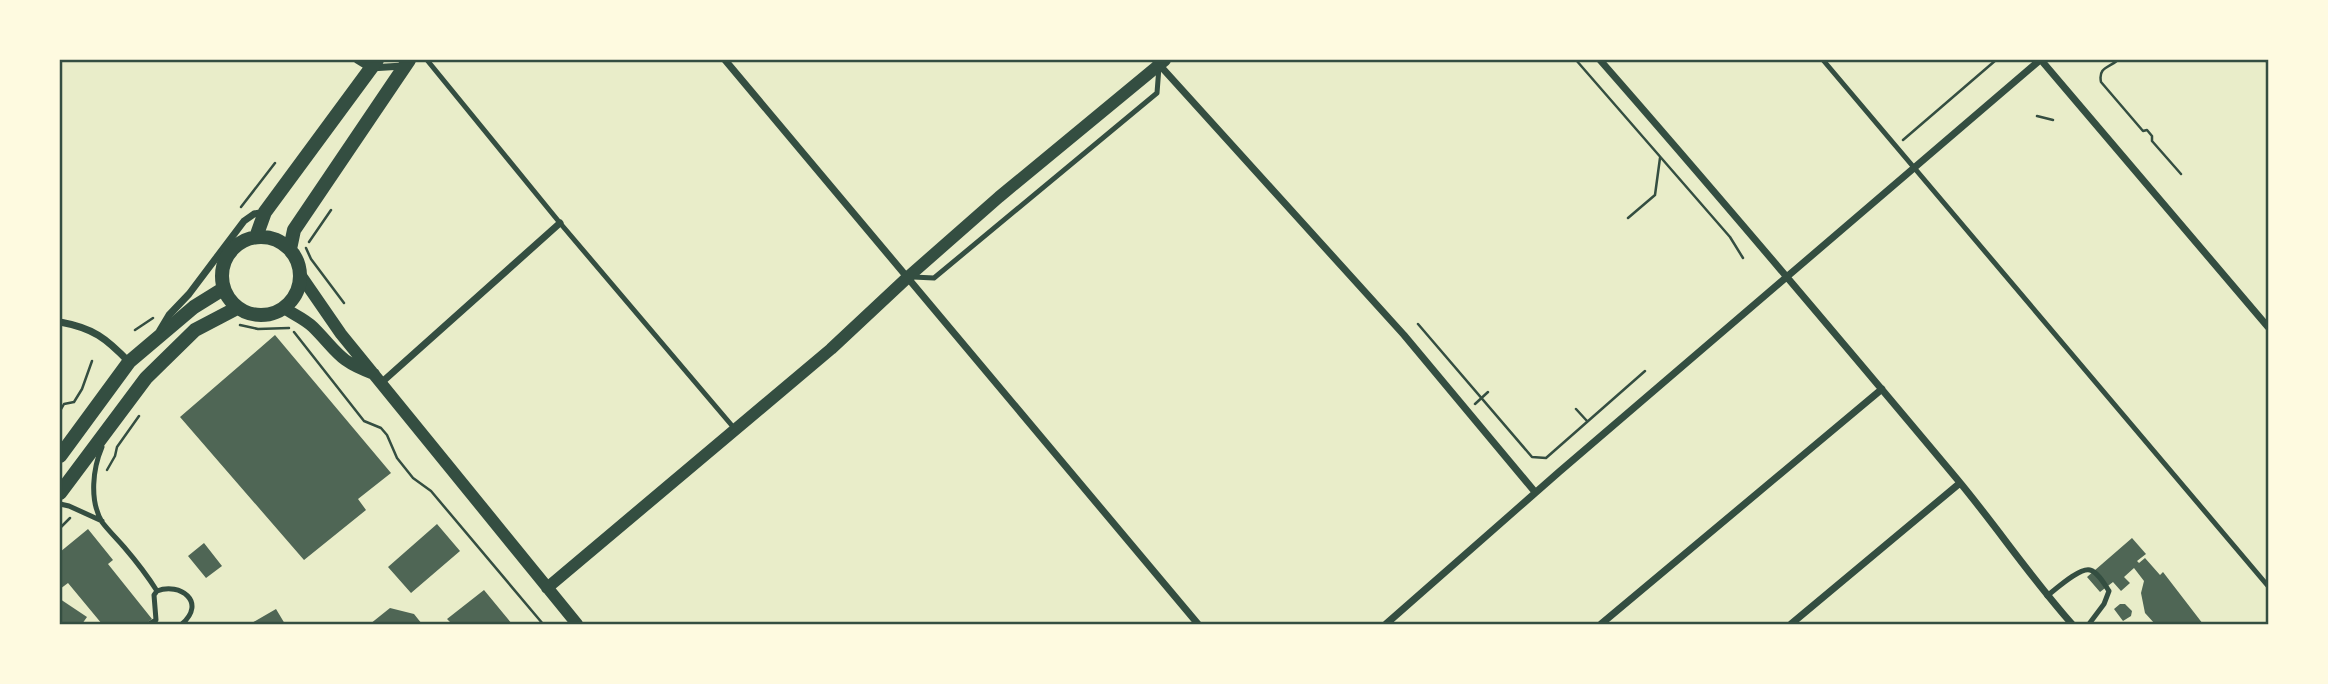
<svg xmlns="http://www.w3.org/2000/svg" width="2328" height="684" font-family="Bitter,serif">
  <rect width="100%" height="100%" fill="#e9edc9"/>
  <path fill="#4f6655" d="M 275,335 L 391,473 L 358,499 L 366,510 L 304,560 L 180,417 Z
    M 437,524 L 460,551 L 411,593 L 388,567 Z
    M 88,529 L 113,560 L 108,564 L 152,619 L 145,624 L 102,624 L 68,583 L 60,589 L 60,552 Z
    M 2132,538 L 2146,554 L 2137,561 L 2139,563 L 2145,558 L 2160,575 L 2163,572 L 2203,624 L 2155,624 L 2145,613 L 2141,593 L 2144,581 L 2134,568 L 2124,577 L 2130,583 L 2121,591 L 2113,582 L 2100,592 L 2087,577 Z
    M 204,543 L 222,566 L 206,578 L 188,556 Z
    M 484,590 L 512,624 L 452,624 L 447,619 Z
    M 60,599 L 87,617 L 82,624 L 60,624 Z
    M 2120,604 L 2125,604 L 2132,611 L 2131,616 L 2123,621 L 2114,609 Z
    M 390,608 L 414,614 L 422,624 L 370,624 Z
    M 276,609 L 285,624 L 250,624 Z"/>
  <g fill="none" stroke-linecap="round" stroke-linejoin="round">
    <path stroke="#344e41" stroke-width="2.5" d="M 1576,60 L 1730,237 L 1743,258
      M 2118,60 C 2109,68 2098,67 2101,82 L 2143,131 L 2147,130 L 2152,136 L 2152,141 L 2181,174
      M 2037,116 L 2053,120
      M 1903,140 L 1996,60
      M 241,207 L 275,163
      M 1628,218 L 1655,195 L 1660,158
      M 309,242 L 331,210
      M 306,248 L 311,259 L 344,303
      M 1418,324 L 1532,457 L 1546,458 L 1645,371
      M 240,325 L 258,329 L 289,328
      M 135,330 L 153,318
      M 294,332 L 364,421 L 381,428 L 387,435 L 397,458 L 413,478 L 431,491 L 543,624
      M 1475,404 L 1488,392
      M 1576,409 L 1587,421
      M 60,411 L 64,404 L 74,402 L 82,389 L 92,361
      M 107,470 L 115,456 L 117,447 L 139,416
      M 60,528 L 70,518"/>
    <path stroke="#344e41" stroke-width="5" d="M 427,60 L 560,223 L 734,428
      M 1823,60 L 2268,586
      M 2267,60 L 2268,61
      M 913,277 L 934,278 L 1157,93 L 1159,67
      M 102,447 C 93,468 89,500 102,522 C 108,530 117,539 124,547 C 136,561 147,575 157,591 L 154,595 L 156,620 L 149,624
      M 60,504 L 69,506 L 102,521
      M 157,591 C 180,582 207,602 182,624
      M 2047,596 C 2056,589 2080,567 2090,570 C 2098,572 2105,585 2109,591 L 2104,604 L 2089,624"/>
    <path stroke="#344e41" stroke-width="7" d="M 357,60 L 370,68 L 403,66
      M 725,60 L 1198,624
      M 1155,60 L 1404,335 L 1535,492
      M 1600,60 C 1721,198 1839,338 1957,479 C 1997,527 2031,578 2072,624
      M 2041,60 L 2268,327
      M 60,322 C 93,328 106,338 129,362
      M 160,330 L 169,315 L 189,294 L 244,221 L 254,214 L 265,212
      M 381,383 L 560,223
      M 1386,624 L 1559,472 L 2040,60
      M 1601,624 L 1882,389
      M 1791,624 L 1960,483"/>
    <path stroke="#344e41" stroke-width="12" d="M 301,276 L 341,334 L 577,624
      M 284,308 C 293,314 305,319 313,327 C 338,352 338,361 374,374
      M 547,588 L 831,349 L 908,277 L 999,197 L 1165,60"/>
    <path stroke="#344e41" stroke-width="14" d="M222 276a39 39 0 1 1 78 0a39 39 0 1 1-78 0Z
      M 256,237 L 265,212 L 377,60
      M 290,249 L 294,230 L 409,60
      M 60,456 L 129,362 L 194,307 L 223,289
      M 60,493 L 146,378 L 195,330 L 237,308"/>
  </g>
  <rect width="2328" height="684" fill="none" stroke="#fefae0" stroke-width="122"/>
  <rect x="61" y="61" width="2206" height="562" fill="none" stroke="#344e41" stroke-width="2.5"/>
</svg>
